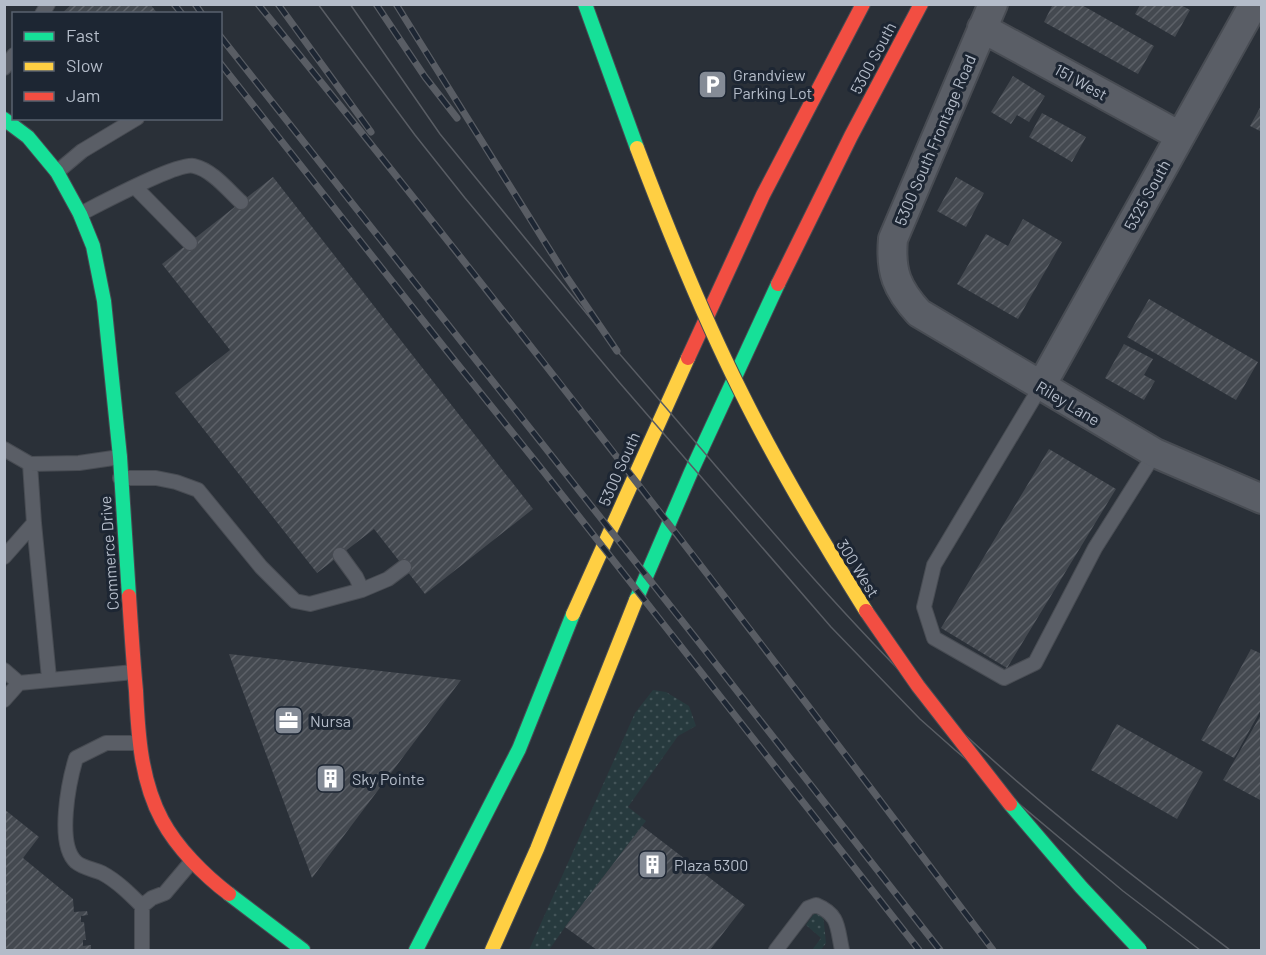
<svg xmlns="http://www.w3.org/2000/svg" width="1266" height="955" font-family="Barlow,sans-serif">
  <defs>
    <pattern id="grass-dots" width="8" height="8" patternUnits="userSpaceOnUse" patternTransform="scale(1.5)"><rect width="8" height="8" fill="#273a3e"/><path d="M2 2h.1M6 6h.1" fill="none" stroke="#445559" stroke-width="1.8" stroke-linecap="round"/></pattern>
    <pattern id="building-hatch" width="6" height="6" patternUnits="userSpaceOnUse" patternTransform="scale(1.5)"><rect width="6" height="6" fill="#444950"/><path d="M-1 1l2-2M0 6l6-6M5 7l2-2" fill="none" stroke="#5d6168"/></pattern>
  </defs>
  <rect width="100%" height="100%" fill="#2a3038"/>
  <path fill="url(#grass-dots)" d="M 653,690 L 666,692 L 689,706 L 696,726 L 678,736 L 628,807 L 646,821 L 642,826 L 565,927 L 549,950 L 529,950 L 635,713 Z
    M 819,910 L 823,914 L 826,943 L 821,950 L 812,950 L 821,938 L 806,925 L 815,912 Z"/>
  <path fill="url(#building-hatch)" d="M 72,4 L 150,4 L 158,14 L 61,14 Z
    M 1053,4 L 1080,4 L 1154,46 L 1138,74 L 1044,22 Z
    M 1140,5 L 1181,5 L 1190,10 L 1175,37 L 1135,14 Z
    M 1013,76 L 1045,96 L 1029,122 L 1017,115 L 1011,124 L 991,112 Z
    M 1262,104 L 1262,132 L 1250,126 Z
    M 1042,113 L 1086,137 L 1072,162 L 1029,137 Z
    M 273,177 L 533,509 L 425,594 L 374,529 L 317,573 L 175,393 L 230,350 L 162,264 Z
    M 956,177 L 984,193 L 966,227 L 937,211 Z
    M 1023,219 L 1062,242 L 1018,319 L 957,284 L 986,234 L 1008,246 Z
    M 1149,299 L 1258,362 L 1236,400 L 1127,337 Z
    M 1124,344 L 1153,359 L 1144,375 L 1155,381 L 1144,400 L 1105,378 Z
    M 1049,449 L 1116,489 L 1007,668 L 941,628 Z
    M 1251,649 L 1262,654 L 1262,708 L 1234,758 L 1201,740 Z
    M 229,654 L 461,680 L 312,878 Z
    M 1262,713 L 1262,801 L 1223,780 Z
    M 1117,724 L 1203,772 L 1177,819 L 1091,770 Z
    M 4,809 L 39,837 L 23,858 L 73,899 L 74,912 L 87,911 L 88,915 L 81,916 L 81,922 L 84,922 L 86,940 L 83,940 L 83,946 L 91,945 L 91,950 L 4,950 Z
    M 642,826 L 745,905 L 710,950 L 597,950 L 565,927 Z"/>
  <g fill="none" stroke-linecap="round" stroke-linejoin="round">
    <defs>
      <path id="lane" d="M 42,14 L 48,4
        M 4,68 L 14,55
        M 57,172 L 82,151 L 137,118
        M 136,188 L 190,243
        M 80,214 C 100,204 178,162 194,166 C 212,170 228,190 241,202
        M 1041,386 L 934,565 L 924,607 L 934,638 L 1004,678 L 1035,663 L 1095,548 L 1155,453
        M 4,449 L 30,464 L 79,463 L 120,457
        M 120,478 L 156,478 L 176,482 L 198,490 L 261,567 L 295,601 L 310,604 L 362,590 L 388,579 L 404,567
        M 34,523 L 49,678
        M 340,555 L 356,577 L 362,590
        M 4,557 L 34,523 L 30,464
        M 4,670 L 19,683
        M 4,700 L 19,683 L 134,672
        M 139,743 L 106,743 L 76,758 C 69,781 56,844 76,862 C 83,868 93,869 102,873 C 117,881 130,894 142,906 L 152,898 L 165,893 L 192,861
        M 142,906 L 142,950
        M 776,950 L 808,908 L 816,905 C 840,915 837,928 842,950"/>
      <path id="street" d="M 993,4 L 893,239 C 890,272 897,289 919,313 L 1155,453 L 1262,499
        M 982,28 L 1180,136
        M 1041,386 L 1254,4"/>
      <path id="fast" d="M 585,4 L 637,148
        M 4,119 L 28,137 L 57,172 L 80,214 L 93,246 L 104,301 L 120,457 L 129,596
        M 636,600 L 691,472 L 778,284
        M 229,894 L 303,950
        M 416,950 L 519,749 L 573,614"/>
      <path id="slow" d="M 573,614 L 688,358
        M 492,950 L 537,849 L 636,600"/>
      <path id="jam" d="M 778,284 L 851,136 L 921,4
        M 688,358 L 763,195 L 863,4
        M 129,596 C 131,627 133,659 136,691 C 138,735 141,781 162,820 C 177,848 204,875 229,894"/>
    </defs>
    <use href="#lane" stroke="#484c53" stroke-width="16"/>
    <use href="#street" stroke="#484c53" stroke-width="32"/>
    <use href="#fast" stroke="#484c53" stroke-width="16"/>
    <use href="#slow" stroke="#484c53" stroke-width="16"/>
    <use href="#jam" stroke="#484c53" stroke-width="16"/>
    <use href="#lane" stroke="#5a5e66" stroke-width="14"/>
    <use href="#street" stroke="#5a5e66" stroke-width="28"/>
    <use href="#fast" stroke="#16e098" stroke-width="14"/>
    <use href="#slow" stroke="#ffcf43" stroke-width="14"/>
    <use href="#jam" stroke="#f24e42" stroke-width="14"/>
    <path stroke="#595d64" stroke-width="1.5" d="M 318,4 L 415,135 L 465,198 L 619,382 L 831,627 L 920,719 L 955,750 L 1123,891 L 1200,950
      M 350,4 L 440,134 L 609,341
      M 617,351 C 721,470 820,594 934,705 C 1025,795 1129,873 1230,950"/>
    <defs>
      <path id="rail" d="M 174,4 L 182,14
        M 195,4 L 202,14
        M 258,4 C 510,314 753,631 993,950
        M 278,4 L 371,132
        M 376,4 L 425,77 L 457,118
        M 396,4 L 566,276 L 617,351
        M 220,36 L 694,636 L 940,950
        M 220,63 L 443,346 L 544,472 L 919,950"/>
    </defs>
    <use href="#rail" stroke="#595d64" stroke-width="7"/>
    <use href="#rail" stroke="#1d2633" stroke-width="4.5" stroke-dasharray="14" stroke-linecap="butt"/>
    <defs>
      <path id="fast-bridge" d="M 1010,804 L 1081,887 L 1140,950"/>
      <path id="slow-bridge" d="M 637,148 C 668,230 701,312 740,390 C 778,467 821,539 866,611"/>
      <path id="jam-bridge" d="M 866,611 L 918,686 L 1010,804"/>
    </defs>
    <use href="#fast-bridge" stroke="#484c53" stroke-width="16" stroke-linecap="butt"/>
    <use href="#slow-bridge" stroke="#484c53" stroke-width="16" stroke-linecap="butt"/>
    <use href="#jam-bridge" stroke="#484c53" stroke-width="16" stroke-linecap="butt"/>
    <use href="#fast-bridge" stroke="#16e098" stroke-width="14"/>
    <use href="#slow-bridge" stroke="#ffcf43" stroke-width="14"/>
    <use href="#jam-bridge" stroke="#f24e42" stroke-width="14"/>
  </g>
  <defs>
    <symbol id="parking-square" viewBox="-11 -11 22 22"><rect x="-9" y="-9" width="18" height="18" rx="4" fill="#848b96" stroke="#1d2633"/><path d="M-3.5-5.5H1a3.5 3.5 0 0 1 0 7H-1V5.5H-3.5ZM-1-3.4V-.6H.8a1.4 1.4 0 0 0 0-2.8Z" fill="#fff"/></symbol>
    <symbol id="office-square" viewBox="-11 -11 22 22"><rect x="-9" y="-9" width="18" height="18" rx="4" fill="#848b96" stroke="#1d2633"/><path d="M-6-3h4V-5.5h4V-3h4V5H-6ZM-1-4.5V-3h2v-1.5ZM-6 0V1H6V0Z" fill="#fff"/></symbol>
    <symbol id="building-square" viewBox="-11 -11 22 22"><rect x="-9" y="-9" width="18" height="18" rx="4" fill="#848b96" stroke="#1d2633"/><path d="M-4-6H4V6H1V3H-1V6H-4ZM-2.5-4.3h1.7v1.8h-1.7ZM.8-4.3h1.7v1.8H.8ZM-2.5-1h1.7V.8h-1.7ZM.8-1h1.7V.8H.8Z" fill="#fff"/></symbol>
  </defs>
  <g fill-rule="evenodd">
    <use href="#parking-square" x="696" y="68" width="33" height="33"/>
    <use href="#office-square" x="272" y="704" width="33" height="33"/>
    <use href="#building-square" x="314" y="762" width="33" height="33"/>
    <use href="#building-square" x="636" y="848" width="33" height="33"/>
  </g>
  <g text-anchor="middle" stroke-width="6" stroke-linejoin="round" paint-order="stroke">
    <g font-size="16" fill="#b4bcc9" stroke="#1d2633">
      <text transform="translate(873 58) rotate(-62)" y="6">5300 South</text>
      <text transform="translate(1081 82) rotate(29)" y="6">151 West</text>
      <text transform="translate(935 140) rotate(-67)" y="6">5300 South Frontage Road</text>
      <text transform="translate(1147 195) rotate(-61)" y="6">5325 South</text>
      <text transform="translate(1068 403) rotate(31)" y="6">Riley Lane</text>
      <text transform="translate(619 469) rotate(-66)" y="6">5300 South</text>
      <text transform="translate(109 553) rotate(-94)" y="6">Commerce Drive</text>
      <text transform="translate(858 568) rotate(58)" y="6">300 West</text>
    </g>
    <g font-size="16" fill="#b4bcc9" stroke="#1d2633" text-anchor="start">
      <text x="733" y="81">Grandview<tspan x="733" dy="18">Parking Lot</tspan></text>
      <text x="310" y="727">Nursa</text>
      <text x="352" y="785">Sky Pointe</text>
      <text x="674" y="871">Plaza 5300</text>
    </g>
  </g>
  <rect width="1266" height="955" fill="none" stroke="#b4bcc9" stroke-width="12"/>
  <rect x="12" y="12" width="210" height="108" fill="#1d2633" stroke="#59626f" stroke-width="1.5"/>
  <rect x="24" y="32" width="30" height="9" fill="#16e098" stroke="#59626f" stroke-width="1.5"/>
  <text x="66" y="42" font-size="18" fill="#b4bcc9">Fast</text>
  <rect x="24" y="62" width="30" height="9" fill="#ffcf43" stroke="#59626f" stroke-width="1.5"/>
  <text x="66" y="72" font-size="18" fill="#b4bcc9">Slow</text>
  <rect x="24" y="92" width="30" height="9" fill="#f24e42" stroke="#59626f" stroke-width="1.5"/>
  <text x="66" y="102" font-size="18" fill="#b4bcc9">Jam</text>
</svg>
